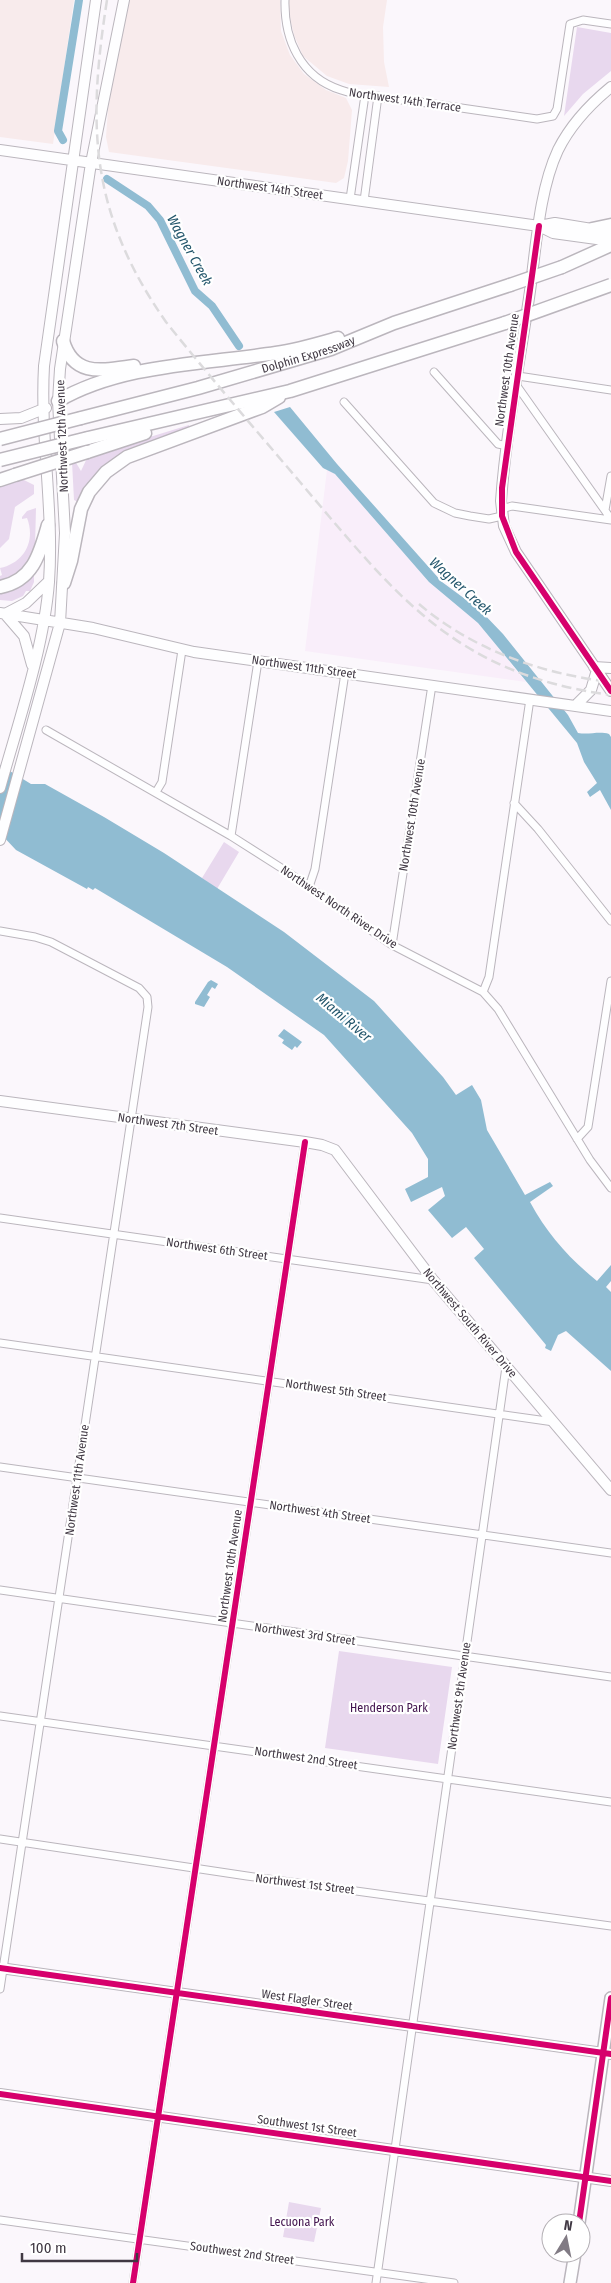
<svg xmlns="http://www.w3.org/2000/svg" width="611" height="2283" font-family="'Fira Sans Condensed',sans-serif">
  <rect width="100%" height="100%" fill="#fbf7fc"/>
  <path fill="#f9eefa" d="M 327,470 L 335,474 L 429,582 L 478,623 L 526,682 L 305,651 Z"/>
  <path fill="#f8ebec" d="M 0,0 L 74,0 L 53,144 L 0,137 Z
    M 127,0 L 280,0 L 281,31 L 290,55 L 304,74 L 326,90 L 346,98 L 352,110 L 348,161 L 344,178 L 336,183 L 109,152 L 106,137 L 108,109 Z
    M 288,0 L 387,0 L 383,27 L 384,62 L 389,87 L 349,84 L 327,76 L 303,56 L 294,35 L 289,13 Z"/>
  <path fill="#e8d8ee" d="M 577,27 L 611,33 L 611,71 L 583,94 L 564,116 Z
    M 189,425 L 190,430 L 133,451 L 80,503 L 74,500 L 72,462 L 75,461 L 81,471 L 88,456 Z
    M 20,478 L 34,485 L 34,494 L 15,507 L 9,539 L 0,548 L 0,485 Z
    M 36,508 L 35,547 L 24,572 L 0,583 L 0,576 L 2,575 L 0,568 C 24,563 36,541 27,518 L 22,519 L 22,517 L 27,511 Z
    M 34,572 L 34,582 L 30,591 L 26,591 L 23,596 L 12,601 L 0,600 L 0,592 Z
    M 224,842 L 239,852 L 217,889 L 202,878 Z
    M 339,1651 L 452,1667 L 438,1764 L 325,1748 Z
    M 289,2202 L 321,2208 L 314,2242 L 283,2237 Z"/>
  <path fill="#90bcd2" d="M 290,407 L 337,464 L 442,582 L 480,610 L 503,634 L 568,715 L 578,733 C 589,735 599,731 609,734 L 611,737 L 611,810 L 600,790 L 590,797 L 587,792 L 597,783 L 584,762 L 577,743 L 478,623 L 429,582 L 335,474 L 323,468 L 274,412 Z
    M 0,765 L 31,784 L 45,784 L 104,817 L 164,853 L 284,932 L 374,1001 L 443,1077 L 456,1095 L 472,1085 L 481,1100 L 487,1130 L 525,1195 L 550,1182 L 553,1186 L 530,1202 C 548,1235 568,1257 597,1281 L 611,1265 L 611,1281 L 606,1287 L 611,1292 L 611,1371 L 566,1331 L 558,1335 L 551,1351 L 545,1348 L 546,1345 L 474,1258 L 484,1249 L 466,1227 L 452,1238 L 428,1210 L 445,1196 L 442,1187 L 411,1202 L 405,1189 L 428,1177 L 428,1159 L 412,1133 L 324,1035 L 227,967 L 95,888 L 93,890 L 88,887 L 87,889 L 16,850 L 0,833 Z
    M 211,980 L 218,984 L 215,989 L 212,987 L 207,995 L 210,997 L 204,1007 L 195,1004 L 195,1002 L 208,982 Z
    M 284,1029 L 302,1042 L 297,1048 L 295,1046 L 292,1050 L 282,1043 L 284,1040 L 278,1036 Z"/>
  <g fill="none" stroke-linecap="round" stroke-linejoin="round">
    <path stroke="#90bcd2" stroke-width="8" d="M 63,140 L 58,131 L 79,0
      M 107,179 L 148,206 L 160,220 L 195,291 L 212,306 L 239,346"/>
    <defs>
      <path id="street" d="M 285,0 C 284,39 300,77 341,90 C 365,98 394,99 420,102 C 459,108 498,113 537,119 L 553,116 L 557,109 L 570,24 L 583,20 L 611,24
        M 350,199 L 365,95
        M 364,201 L 378,96
        M 434,372 L 498,444 L 508,446
        M 518,376 L 611,390
        M 517,386 L 611,519
        M 344,402 L 434,503 L 455,513 L 470,516 L 489,519 L 502,516
        M 501,509 L 512,506 L 611,520
        M 605,510 L 611,476
        M 46,730 L 231,836 L 286,871 L 392,945 L 483,992 L 498,1009 L 590,1160 L 611,1188
        M 156,792 L 162,782 L 182,650
        M 514,803 L 538,829 L 611,921
        M 231,836 L 258,661
        M 309,887 L 315,869 L 345,673
        M 0,931 L 35,937 L 51,942 L 139,988 L 147,997 L 148,1007 L 0,1989
        M 392,945 L 432,685
        M 483,992 L 489,977 L 530,699
        M 577,1139 L 588,1127 L 611,981
        M 0,1218 L 433,1280
        M 0,1343 L 554,1422
        M 0,1467 L 611,1553
        M 0,1590 L 611,1677
        M 0,1716 L 611,1802
        M 0,1839 L 247,1876 L 611,1926
        M 0,2220 L 454,2283
        M 133,2283 L 305,1142
        M 376,2283 L 506,1367"/>
      <path id="secondary" d="M 611,87 C 589,105 571,124 558,150 C 538,193 536,252 529,298 C 519,365 506,433 501,501 L 504,526 L 516,552 L 611,691
        M 0,150 L 539,226 L 553,233 L 611,241
        M 539,226 L 555,223 L 611,232
        M 0,419 L 21,418 L 46,408
        M 0,613 L 93,628 L 194,652 L 611,711
        M 5,614 L 24,636 L 32,665
        M 5,614 L 26,603 L 49,581
        M 594,667 L 611,668
        M 575,706 L 591,690 L 597,670
        M 0,788 C 18,723 44,648 49,582 C 54,510 40,438 44,366 L 96,0
        M 0,840 L 60,623 L 65,533 L 58,401 L 60,369 L 91,163 L 124,0
        M 0,1101 L 305,1142 L 322,1145 L 335,1150 L 433,1280 L 611,1490
        M 0,1968 L 611,2054
        M 0,2094 L 611,2181"/>
      <path id="primary" d="M 579,2223 L 611,1998
        M 570,2283 L 575,2253"/>
      <g id="highway">
        <path d="M 592,229 L 611,225"/>
        <path d="M 562,267 L 611,245"/>
        <path d="M 63,341 C 74,378 103,370 134,366"/>
        <path d="M 58,401 C 121,364 205,364 276,353 C 297,350 317,344 338,338"/>
        <path id="s1" d="M 81,418 L 198,388 L 331,349 L 394,323 L 510,285"/>
        <path d="M 88,438 L 290,391 L 505,323"/>
        <path d="M 87,452 L 145,433"/>
        <path d="M 0,480 L 15,475"/>
        <path d="M 64,583 L 71,561 L 81,509 L 89,492 L 106,472 L 127,457 L 262,407 L 279,397"/>
        <path d="M 0,587 C 33,581 40,553 48,525"/>
      </g>
    </defs>
    <use href="#street" stroke="#bbb6bd" stroke-width="9"/>
    <use href="#secondary" stroke="#bbb6bd" stroke-width="12"/>
    <use href="#primary" stroke="#bbb6bd" stroke-width="14"/>
    <use href="#highway" stroke="#bbb6bd" stroke-width="15"/>
    <use href="#street" stroke="#fefeff" stroke-width="7"/>
    <use href="#secondary" stroke="#fefeff" stroke-width="10"/>
    <use href="#primary" stroke="#fefeff" stroke-width="11"/>
    <use href="#highway" stroke="#fefeff" stroke-width="12"/>
    <path stroke="#dcdbdd" stroke-width="2.5" stroke-dasharray="10 5" stroke-linecap="butt" d="M 107,0 C 87,127 90,213 166,322 C 209,376 255,429 300,482 C 395,594 454,674 611,695
      M 419,604 C 473,650 542,674 611,682"/>
    <defs>
      <path id="highway-bridge" d="M 510,285 L 562,267
        M 505,323 L 611,285
        M 0,439 L 81,418
        M 0,460 L 88,438
        M 15,475 L 87,452"/>
    </defs>
    <use href="#highway-bridge" stroke="#bbb6bd" stroke-width="15" stroke-linecap="butt"/>
    <use href="#highway-bridge" stroke="#fefeff" stroke-width="12"/>
    <defs>
      <path id="cycleway" d="M 539,226 L 502,488 L 502,516 L 516,552 L 611,691
        M 0,1968 L 611,2054
        M 0,2094 L 611,2181
        M 579,2223 L 611,1998
        M 133,2283 L 305,1142"/>
    </defs>
    <use href="#cycleway" stroke="#fff" stroke-width="9"/>
    <use href="#cycleway" stroke="#d6006c" stroke-width="6"/>
  </g>
  <g text-anchor="middle" stroke-width="4.5" stroke-linejoin="round" paint-order="stroke">
    <g font-size="12" fill="#403843" stroke="#fff">
      <text transform="translate(405 100) rotate(8)" y="4">Northwest 14th Terrace</text>
      <text transform="translate(270 188) rotate(8)" y="4">Northwest 14th Street</text>
      <text dy="4" stroke="none"><textPath href="#s1" startOffset="236">Dolphin Expressway</textPath></text>
      <text transform="translate(507 370) rotate(-82)" y="4">Northwest 10th Avenue</text>
      <text transform="translate(62 436) rotate(-92)" y="4">Northwest 12th Avenue</text>
      <text transform="translate(304 667) rotate(8)" y="4">Northwest 11th Street</text>
      <text transform="translate(412 815) rotate(-81)" y="4">Northwest 10th Avenue</text>
      <text transform="translate(339 907) rotate(34)" y="4">Northwest North River Drive</text>
      <text transform="translate(168 1124) rotate(8)" y="4">Northwest 7th Street</text>
      <text transform="translate(217 1249) rotate(8)" y="4">Northwest 6th Street</text>
      <text transform="translate(470 1323) rotate(50)" y="4">Northwest South River Drive</text>
      <text transform="translate(336 1390) rotate(8)" y="4">Northwest 5th Street</text>
      <text transform="translate(77 1480) rotate(-82)" y="4">Northwest 11th Avenue</text>
      <text transform="translate(320 1512) rotate(8)" y="4">Northwest 4th Street</text>
      <text transform="translate(230 1566) rotate(-82)" y="4">Northwest 10th Avenue</text>
      <text transform="translate(305 1634) rotate(8)" y="4">Northwest 3rd Street</text>
      <text transform="translate(459 1696) rotate(-82)" y="4">Northwest 9th Avenue</text>
      <text transform="translate(306 1758) rotate(8)" y="4">Northwest 2nd Street</text>
      <text transform="translate(305 1884) rotate(7)" y="4">Northwest 1st Street</text>
      <text transform="translate(307 2000) rotate(8)" y="4">West Flagler Street</text>
      <text transform="translate(307 2126) rotate(8)" y="4">Southwest 1st Street</text>
      <text transform="translate(242 2253) rotate(8)" y="4">Southwest 2nd Street</text>
    </g>
    <g font-size="12" fill="#41124d" stroke="#fff">
      <text x="389" y="1712">Henderson Park</text>
      <text x="302" y="2226">Lecuona Park</text>
    </g>
    <g font-size="14" font-style="italic" fill="#22556b" stroke="#fff">
      <text transform="translate(190 250) rotate(61)" y="5">Wagner Creek</text>
      <text transform="translate(461 586) rotate(42)" y="5">Wagner Creek</text>
      <text transform="translate(344 1017) rotate(40)" y="5">Miami River</text>
    </g>
  </g>
  <g transform="translate(566 2238) rotate(10)"><circle r="24" fill="#ffffff" stroke="#b3afb4"/>
  <path d="M0-4L9 19L0 12L-9 19Z" fill="#817b84"/>
  <text y="-8" font-size="14" font-weight="bold" text-anchor="middle" fill="#403843">N</text>
  </g>
  <path d="M22 2253v8h115v-8" fill="none" stroke="#403843" stroke-width="2.5"/>
  <text x="30" y="2253" font-size="15" fill="#403843" stroke="#ffffff" stroke-width="4" paint-order="stroke">100 m</text>
</svg>
